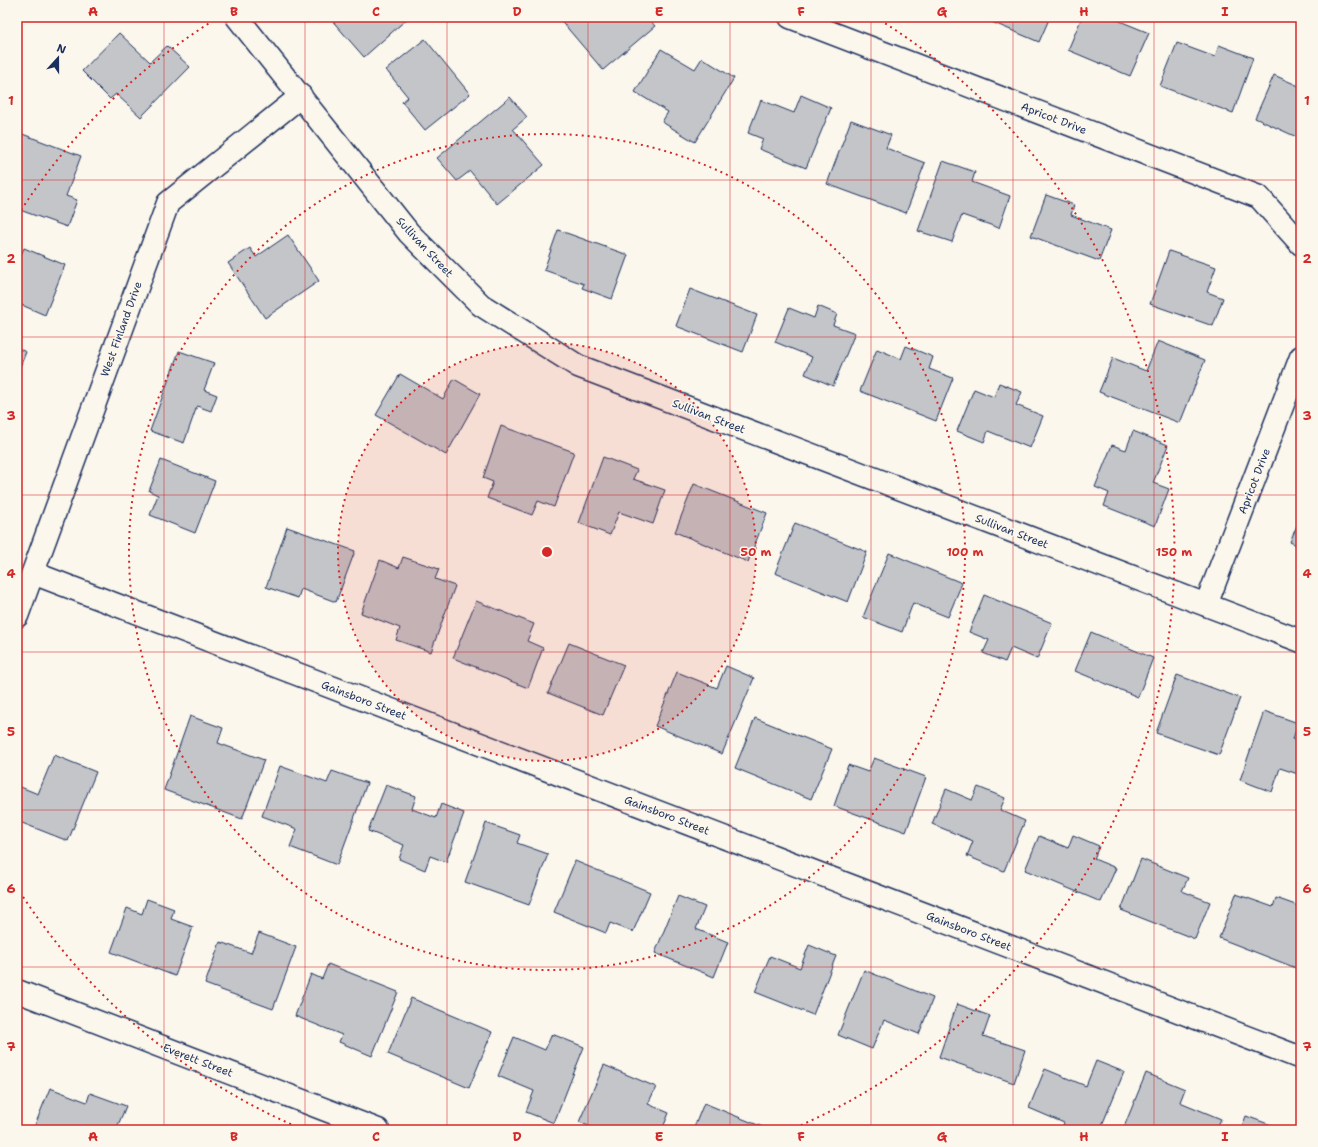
<svg xmlns="http://www.w3.org/2000/svg" width="1318" height="1147" font-family="'Shantell Sans',sans-serif">
  <rect width="100%" height="100%" fill="#fbf7ec"/>
  <filter id="ink" filterUnits="userSpaceOnUse"><feTurbulence type="fractalNoise" baseFrequency=".025" numOctaves="2"/><feDisplacementMap in="SourceGraphic" scale="8" xChannelSelector="R" yChannelSelector="G"/><feConvolveMatrix kernelMatrix="1 2 1 2 8 2 1 2 1" color-interpolation-filters="sRGB"/></filter>
  <g filter="url(#ink)">
    <path fill="#c3c5c9" stroke="#1b2f5e" d="M 329,17 L 407,17 L 408,18 L 364,57 Z
      M 558,17 L 647,17 L 655,26 L 603,70 Z
      M 980,17 L 1050,17 L 1039,42 Z
      M 1082,17 L 1110,17 L 1149,33 L 1130,76 L 1068,50 Z
      M 119,33 L 150,62 L 167,46 L 190,67 L 141,117 L 116,94 L 110,99 L 82,71 Z
      M 425,39 L 470,94 L 425,130 L 402,102 L 408,97 L 386,70 Z
      M 1177,43 L 1215,57 L 1219,45 L 1253,58 L 1233,113 L 1160,86 Z
      M 661,49 L 695,69 L 702,58 L 734,78 L 695,142 L 662,122 L 668,112 L 635,92 Z
      M 1274,75 L 1301,87 L 1301,139 L 1255,118 Z
      M 801,95 L 831,108 L 806,168 L 759,149 L 763,139 L 748,133 L 761,100 L 794,113 Z
      M 510,97 L 527,117 L 513,129 L 544,165 L 497,204 L 470,171 L 457,181 L 437,158 Z
      M 851,120 L 891,135 L 886,148 L 925,163 L 906,213 L 827,184 Z
      M 17,132 L 81,156 L 66,196 L 77,200 L 67,227 L 17,209 Z
      M 943,161 L 975,172 L 972,182 L 1010,196 L 999,228 L 962,215 L 952,242 L 918,231 Z
      M 1046,195 L 1074,205 L 1071,215 L 1111,230 L 1099,261 L 1031,236 Z
      M 558,230 L 628,255 L 612,299 L 582,288 L 584,284 L 544,270 Z
      M 288,235 L 319,281 L 265,318 L 228,263 L 250,248 L 256,257 Z
      M 24,248 L 65,265 L 45,315 L 17,303 L 17,264 Z
      M 1169,251 L 1216,267 L 1207,292 L 1223,298 L 1213,326 L 1150,304 Z
      M 690,289 L 757,315 L 743,352 L 676,326 Z
      M 818,306 L 837,314 L 833,325 L 855,333 L 833,386 L 805,374 L 812,357 L 775,342 L 789,308 L 814,318 Z
      M 1158,341 L 1205,360 L 1180,423 L 1099,392 L 1113,358 L 1146,371 Z
      M 906,346 L 933,357 L 929,369 L 953,378 L 936,421 L 860,391 L 877,349 L 901,359 Z
      M 17,348 L 26,352 L 17,374 Z
      M 179,351 L 214,363 L 204,390 L 217,395 L 211,411 L 197,406 L 184,443 L 150,431 Z
      M 400,374 L 443,399 L 454,379 L 480,394 L 446,455 L 376,415 Z
      M 999,383 L 1022,392 L 1016,405 L 1043,416 L 1030,448 L 988,431 L 984,442 L 957,431 L 974,389 L 994,397 Z
      M 501,426 L 574,452 L 554,507 L 538,501 L 532,515 L 487,498 L 493,482 L 483,478 Z
      M 1133,431 L 1168,445 L 1153,483 L 1169,489 L 1155,526 L 1104,506 L 1109,493 L 1095,487 L 1112,445 L 1126,450 Z
      M 603,457 L 637,470 L 633,479 L 665,490 L 653,524 L 619,512 L 610,535 L 579,523 Z
      M 161,460 L 215,481 L 195,533 L 150,515 L 158,495 L 149,491 Z
      M 694,484 L 767,513 L 748,562 L 675,532 Z
      M 1301,516 L 1301,547 L 1290,542 Z
      M 795,523 L 867,552 L 848,602 L 775,573 Z
      M 287,527 L 355,551 L 336,602 L 301,589 L 298,598 L 266,587 Z
      M 889,553 L 962,583 L 948,617 L 913,603 L 902,632 L 863,617 Z
      M 403,557 L 439,569 L 435,579 L 455,586 L 431,652 L 396,640 L 400,628 L 361,613 L 380,560 L 399,568 Z
      M 984,595 L 1052,623 L 1037,659 L 1011,648 L 1005,662 L 983,653 L 989,640 L 969,632 Z
      M 476,601 L 534,624 L 527,641 L 543,648 L 528,688 L 453,658 Z
      M 1091,632 L 1153,658 L 1138,697 L 1075,671 Z
      M 569,643 L 624,665 L 603,715 L 548,693 Z
      M 726,666 L 754,678 L 722,754 L 655,726 L 677,672 L 717,688 Z
      M 1177,675 L 1240,698 L 1219,755 L 1156,733 Z
      M 1264,711 L 1298,723 L 1293,739 L 1301,742 L 1301,775 L 1280,768 L 1272,792 L 1240,780 Z
      M 190,716 L 223,728 L 218,743 L 264,760 L 242,819 L 164,790 Z
      M 755,718 L 832,749 L 811,799 L 735,768 Z
      M 54,755 L 96,772 L 68,841 L 17,821 L 18,786 L 38,794 Z
      M 874,758 L 926,777 L 906,832 L 834,806 L 848,765 L 868,772 Z
      M 280,766 L 327,783 L 332,771 L 367,783 L 337,865 L 290,847 L 297,829 L 262,816 Z
      M 386,785 L 416,796 L 412,809 L 436,818 L 441,804 L 464,813 L 446,862 L 430,856 L 425,870 L 399,859 L 404,845 L 368,831 Z
      M 978,787 L 1005,798 L 1000,810 L 1025,821 L 1004,871 L 967,856 L 973,841 L 932,824 L 946,789 L 972,800 Z
      M 486,823 L 520,835 L 517,843 L 548,854 L 529,905 L 465,882 Z
      M 1073,835 L 1099,846 L 1094,859 L 1116,868 L 1101,902 L 1025,870 L 1039,836 L 1068,848 Z
      M 1141,859 L 1188,878 L 1182,891 L 1210,902 L 1195,939 L 1121,910 Z
      M 575,861 L 650,892 L 633,932 L 610,923 L 606,933 L 554,912 Z
      M 1236,894 L 1273,907 L 1276,898 L 1301,907 L 1301,955 L 1296,968 L 1219,938 Z
      M 678,896 L 705,907 L 696,929 L 728,942 L 714,977 L 655,953 Z
      M 147,899 L 174,909 L 171,919 L 193,927 L 175,976 L 111,952 L 127,908 L 142,914 Z
      M 259,933 L 296,947 L 273,1009 L 205,984 L 220,942 L 251,953 Z
      M 809,945 L 836,956 L 813,1015 L 755,992 L 770,956 L 800,968 Z
      M 328,964 L 398,992 L 372,1056 L 339,1042 L 342,1035 L 295,1016 L 311,974 L 322,979 Z
      M 864,970 L 933,998 L 919,1034 L 884,1020 L 872,1049 L 838,1035 Z
      M 411,998 L 492,1032 L 469,1088 L 388,1054 Z
      M 957,1004 L 990,1016 L 983,1036 L 1025,1050 L 1014,1083 L 939,1057 Z
      M 552,1034 L 584,1047 L 554,1123 L 526,1112 L 534,1091 L 498,1076 L 514,1037 L 545,1050 Z
      M 1096,1061 L 1124,1072 L 1100,1130 L 1062,1130 L 1064,1123 L 1029,1108 L 1045,1069 L 1086,1086 Z
      M 604,1065 L 656,1087 L 648,1104 L 669,1113 L 662,1130 L 598,1130 L 579,1122 Z
      M 1146,1073 L 1185,1089 L 1180,1102 L 1221,1119 L 1216,1130 L 1131,1130 L 1124,1127 Z
      M 50,1088 L 87,1102 L 90,1093 L 126,1106 L 116,1130 L 33,1130 Z
      M 704,1103 L 770,1130 L 693,1130 Z
      M 1246,1116 L 1285,1130 L 1241,1130 Z"/>
    <g fill="none" stroke-linecap="round" stroke-linejoin="round">
      <defs>
        <path id="street" d="M 237,17 L 409,233 L 481,305 L 578,366 L 1301,641
          M 790,17 L 1259,197 L 1301,244
          M 33,573 L 1301,1058
          M 1206,605 L 1301,357
          M 17,616 L 168,203 L 301,96
          M 17,991 L 378,1130"/>
      </defs>
      <use href="#street" stroke="#1b2f5e" stroke-width="25"/>
      <use href="#street" stroke="#fbf7ec" stroke-width="22"/>
    </g>
  </g>
  <path fill="none" stroke="#d62828" stroke-width="1" stroke-opacity="0.55" d="M 164,17 L 164,1130M 305,17 L 305,1130M 447,17 L 447,1130M 588,17 L 588,1130M 730,17 L 730,1130M 871,17 L 871,1130M 1013,17 L 1013,1130M 1154,17 L 1154,1130M 17,180 L 1301,180M 17,337 L 1301,337M 17,495 L 1301,495M 17,652 L 1301,652M 17,810 L 1301,810M 17,967 L 1301,967"/>
  <circle cx="547" cy="552" r="209" fill="#d62828" fill-opacity=".12"/>
  <g fill="none" stroke="#d62828" stroke-width="2" stroke-dasharray="2 4">
    <circle cx="547" cy="552" r="209"/>
    <circle cx="547" cy="552" r="418"/>
    <path d="M302 1129A627 627 0 0 1 18 889M18 215A627 627 0 0 1 219 17M875 17A627 627 0 0 1 792 1129"/>
  </g>
  <g text-anchor="middle" stroke-width="3" stroke-linejoin="round" paint-order="stroke">
    <g font-size="11" fill="#1b2f5e" stroke="#fbf7ec">
      <text transform="translate(1054 118) rotate(21)" y="4">Apricot Drive</text>
      <text transform="translate(425 247) rotate(47)" y="4">Sullivan Street</text>
      <text transform="translate(121 329) rotate(-70)" y="4">West Finland Drive</text>
      <text transform="translate(709 416) rotate(21)" y="4">Sullivan Street</text>
      <text transform="translate(1254 481) rotate(-69)" y="4">Apricot Drive</text>
      <text transform="translate(1012 531) rotate(21)" y="4">Sullivan Street</text>
      <text transform="translate(364 700) rotate(21)" y="4">Gainsboro Street</text>
      <text transform="translate(667 815) rotate(21)" y="4">Gainsboro Street</text>
      <text transform="translate(969 931) rotate(21)" y="4">Gainsboro Street</text>
      <text transform="translate(198 1060) rotate(21)" y="4">Everett Street</text>
    </g>
  </g>
  <circle cx="547" cy="552" r="6" fill="#d62828" stroke="#fbf7ec" stroke-width="2"/>
  <g font-size="12" text-anchor="middle" font-weight="bold" fill="#d62828" stroke="#fbf7ec" stroke-width="3" stroke-linejoin="round" paint-order="stroke">
    <text x="756" y="556">50 m</text>
    <text x="965" y="556">100 m</text>
    <text x="1174" y="556">150 m</text>
  </g>
  <rect width="1318" height="1147" fill="none" stroke="#fbf7ec" stroke-width="44"/>
  <g transform="translate(58 58) rotate(21)" stroke="#fbf7ec" stroke-width="3" paint-order="stroke">
  <path d="M0-3L7 15L0 10L-7 15Z" fill="#1b2f5e"/>
  <text y="-6" font-size="11" font-weight="bold" text-anchor="middle" fill="#1b2f5e">N</text>
  </g>
  <rect x="22" y="22" width="1274" height="1103" fill="none" stroke="#d62828" stroke-width="1.5"/>
  <g font-size="13" text-anchor="middle" font-weight="bold" fill="#d62828">
    <text x="93" y="16">A</text>
    <text x="234" y="16">B</text>
    <text x="376" y="16">C</text>
    <text x="517" y="16">D</text>
    <text x="659" y="16">E</text>
    <text x="801" y="16">F</text>
    <text x="942" y="16">G</text>
    <text x="1084" y="16">H</text>
    <text x="1225" y="16">I</text>
    <text x="11" y="105">1</text>
    <text x="1307" y="105">1</text>
    <text x="11" y="263">2</text>
    <text x="1307" y="263">2</text>
    <text x="11" y="420">3</text>
    <text x="1307" y="420">3</text>
    <text x="11" y="578">4</text>
    <text x="1307" y="578">4</text>
    <text x="11" y="736">5</text>
    <text x="1307" y="736">5</text>
    <text x="11" y="893">6</text>
    <text x="1307" y="893">6</text>
    <text x="11" y="1051">7</text>
    <text x="1307" y="1051">7</text>
    <text x="93" y="1141">A</text>
    <text x="234" y="1141">B</text>
    <text x="376" y="1141">C</text>
    <text x="517" y="1141">D</text>
    <text x="659" y="1141">E</text>
    <text x="801" y="1141">F</text>
    <text x="942" y="1141">G</text>
    <text x="1084" y="1141">H</text>
    <text x="1225" y="1141">I</text>
  </g>
</svg>
